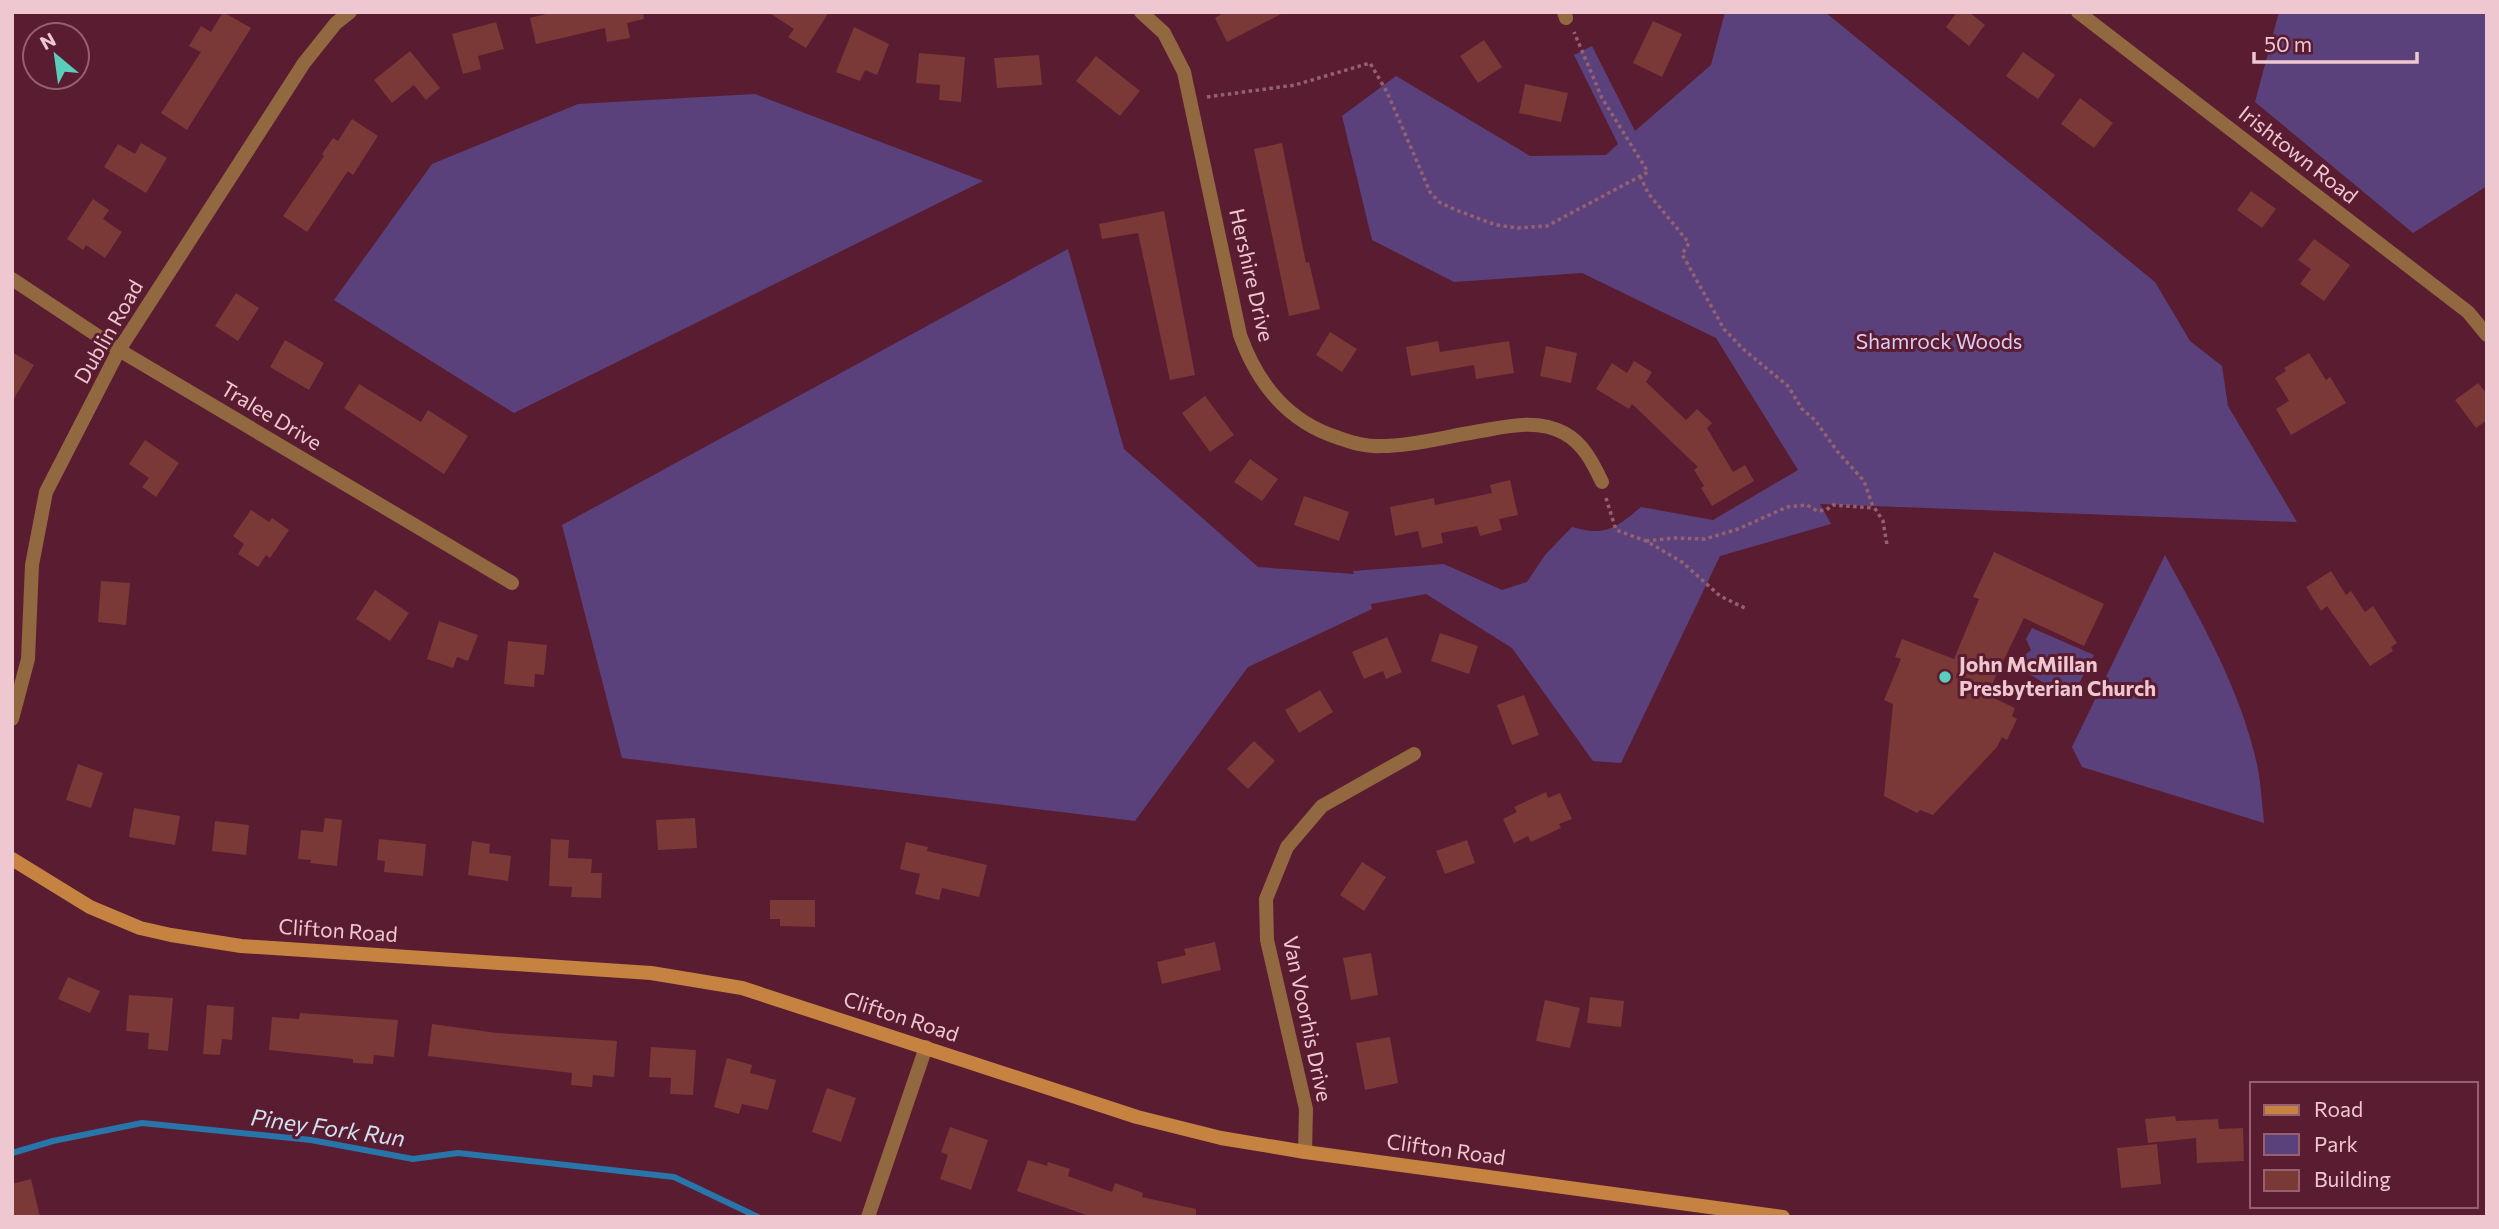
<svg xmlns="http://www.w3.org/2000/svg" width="2499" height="1229" font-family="Commissioner,sans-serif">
  <rect width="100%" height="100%" fill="#5a1c31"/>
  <path fill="#5b417b" d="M 1725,12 L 1825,12 L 2155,282 L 2190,341 L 2222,366 L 2228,406 L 2297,522 L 1820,504 L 1831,524 L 1720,556 L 1621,763 L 1593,761 L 1512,648 L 1426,594 L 1371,604 L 1372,609 L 1248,667 L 1135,821 L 622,758 L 562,525 L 1068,249 L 1124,449 L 1258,567 L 1354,574 L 1353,571 L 1444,564 L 1502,590 L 1527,582 L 1545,555 L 1572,527 C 1605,537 1616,528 1641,507 L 1713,520 L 1798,470 L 1716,338 L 1582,273 L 1454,282 L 1372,240 L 1342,116 L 1396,76 L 1530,156 L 1606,155 L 1618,144 L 1574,55 L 1592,46 L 1635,131 L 1711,65 Z
    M 2279,12 L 2487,12 L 2487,186 L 2413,233 L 2255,102 Z
    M 755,94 L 983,181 L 514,413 L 334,300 L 432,164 L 578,104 Z
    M 2165,555 C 2202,623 2242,692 2258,769 C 2261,786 2262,805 2264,823 L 2082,767 L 2072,747 Z
    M 2032,628 L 2094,655 L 2071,699 L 2024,671 L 2021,658 L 2031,650 L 2026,639 Z"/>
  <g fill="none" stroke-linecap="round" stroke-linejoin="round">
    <path stroke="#2875a9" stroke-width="6" d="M 12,1153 L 53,1141 L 142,1123 L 311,1140 L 413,1159 L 458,1153 L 674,1177 L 758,1217"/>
  </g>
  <path fill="#7a3837" d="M 223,12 L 251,28 L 187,130 L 161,113 L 201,52 L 189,46 L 201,26 L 211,32 Z
    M 554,12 L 643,12 L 644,19 L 627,23 L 630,38 L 607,42 L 605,28 L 536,44 L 530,18 Z
    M 768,12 L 829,12 L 806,48 L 788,37 L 794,29 Z
    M 1225,12 L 1285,12 L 1227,42 L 1215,18 Z
    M 1957,12 L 1969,12 L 1985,25 L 1969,46 L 1946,27 Z
    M 1653,21 L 1682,34 L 1662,77 L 1633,63 Z
    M 496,22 L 504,49 L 478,56 L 481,69 L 463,74 L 452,34 Z
    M 854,27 L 889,44 L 877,75 L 865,70 L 860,81 L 836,72 Z
    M 1484,40 L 1502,67 L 1478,83 L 1460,56 Z
    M 410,51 L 440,88 L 426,100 L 414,85 L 392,103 L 374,80 Z
    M 2023,52 L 2055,75 L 2038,99 L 2006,76 Z
    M 919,53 L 965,57 L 961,102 L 939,100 L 940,85 L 916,83 Z
    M 1039,55 L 1042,85 L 997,88 L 994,58 Z
    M 1096,56 L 1140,91 L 1120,116 L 1076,81 Z
    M 1525,84 L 1568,93 L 1561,122 L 1519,113 Z
    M 2080,98 L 2113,123 L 2094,148 L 2061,124 Z
    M 352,119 L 378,136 L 353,175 L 348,171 L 307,232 L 283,216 L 324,156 L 322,154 L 333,138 L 338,141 Z
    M 141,143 L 167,158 L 146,193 L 104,167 L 118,144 L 135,154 Z
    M 1282,143 L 1306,263 L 1309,262 L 1320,309 L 1289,316 L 1254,149 Z
    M 2251,191 L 2276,209 L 2262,228 L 2237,210 Z
    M 93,199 L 109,210 L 103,219 L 122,232 L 105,258 L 86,245 L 83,250 L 67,239 Z
    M 1164,211 L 1195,375 L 1170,380 L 1138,233 L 1102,239 L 1099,224 Z
    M 2314,239 L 2350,265 L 2324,301 L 2300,284 L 2311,269 L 2298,260 Z
    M 236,293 L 259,308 L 238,341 L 215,326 Z
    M 1330,332 L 1357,349 L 1342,372 L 1316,355 Z
    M 285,340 L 324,363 L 309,390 L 270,367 Z
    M 1438,341 L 1440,352 L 1509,341 L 1514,373 L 1476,379 L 1474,365 L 1411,376 L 1406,347 Z
    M 1546,346 L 1577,353 L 1571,383 L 1540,376 Z
    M 12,352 L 34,365 L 12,402 Z
    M 2309,353 L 2326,380 L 2330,377 L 2346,403 L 2291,435 L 2276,409 L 2289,401 L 2275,378 L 2286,371 L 2284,368 Z
    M 1634,361 L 1652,372 L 1646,382 L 1686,420 L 1697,409 L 1712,423 L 1707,428 L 1733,472 L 1745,465 L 1754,481 L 1712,506 L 1701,488 L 1704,486 L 1694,470 L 1698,467 L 1632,404 L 1629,409 L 1596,389 L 1612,363 L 1627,373 Z
    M 2478,383 L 2487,394 L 2487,420 L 2476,428 L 2455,400 Z
    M 359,384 L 421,422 L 428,410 L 468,436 L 444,474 L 344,408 Z
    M 1205,396 L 1234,435 L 1210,452 L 1182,413 Z
    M 145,440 L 179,463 L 156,497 L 142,487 L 149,478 L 129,464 Z
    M 1250,459 L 1278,479 L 1262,501 L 1234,482 Z
    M 1510,480 L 1518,515 L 1499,519 L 1502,530 L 1480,536 L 1477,526 L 1441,533 L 1443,543 L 1422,548 L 1418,531 L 1395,536 L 1390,507 L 1434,498 L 1435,505 L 1492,493 L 1490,485 Z
    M 1304,496 L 1349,512 L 1339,541 L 1294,525 Z
    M 251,510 L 269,522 L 272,518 L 289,530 L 270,558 L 266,555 L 258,567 L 238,554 L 244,544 L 233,536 Z
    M 1994,552 L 2104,604 L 2084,646 L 2024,618 L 1987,695 L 2015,708 L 2012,716 L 2017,719 L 2007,740 L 2002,737 L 1997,747 L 1933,815 L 1920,810 L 1917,813 L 1884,796 L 1893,704 L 1884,700 L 1901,659 L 1895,657 L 1902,639 L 1954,659 L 1979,599 L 1973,597 Z
    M 2331,571 L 2346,595 L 2351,591 L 2365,612 L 2373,606 L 2397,643 L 2391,647 L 2393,651 L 2370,666 L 2327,606 L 2321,611 L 2306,587 Z
    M 101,581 L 130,583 L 126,625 L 98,622 Z
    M 375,590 L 409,613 L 390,641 L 356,619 Z
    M 439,621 L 478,635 L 468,661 L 457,657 L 453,668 L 427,659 Z
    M 1440,633 L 1478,646 L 1469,674 L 1431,661 Z
    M 1387,637 L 1402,672 L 1386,679 L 1383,671 L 1364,679 L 1352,652 Z
    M 508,641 L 547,645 L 544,675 L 535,674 L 534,687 L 504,684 Z
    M 1320,690 L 1333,712 L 1299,733 L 1285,710 Z
    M 1524,695 L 1539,735 L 1512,745 L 1497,705 Z
    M 1254,741 L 1275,761 L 1248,789 L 1227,769 Z
    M 78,764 L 103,773 L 91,808 L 66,800 Z
    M 1546,792 L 1548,798 L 1560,793 L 1572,819 L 1559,824 L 1561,828 L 1531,842 L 1528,836 L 1514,843 L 1503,819 L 1517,812 L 1514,807 Z
    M 134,808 L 180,816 L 175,845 L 129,837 Z
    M 325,818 L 342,820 L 337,866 L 310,863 L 311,860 L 298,859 L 301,830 L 323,832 Z
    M 695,818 L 697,848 L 658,850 L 656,820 Z
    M 215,821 L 249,825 L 246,855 L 212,851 Z
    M 379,839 L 426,844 L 423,876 L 384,872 L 385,861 L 377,860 Z
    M 551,839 L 569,840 L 568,858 L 592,859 L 591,873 L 602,873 L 601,898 L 571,897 L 572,887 L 549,886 Z
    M 1467,840 L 1475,863 L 1445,874 L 1436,851 Z
    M 472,841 L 490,844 L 489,853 L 511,856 L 508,881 L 468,875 Z
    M 906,842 L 928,847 L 927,851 L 987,865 L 979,897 L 942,888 L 939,900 L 915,894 L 920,874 L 900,869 Z
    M 1362,862 L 1386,877 L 1364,911 L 1340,895 Z
    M 770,900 L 815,900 L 815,927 L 780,926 L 780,919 L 770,919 Z
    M 1215,942 L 1221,970 L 1162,984 L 1157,962 L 1186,955 L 1184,949 Z
    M 1371,953 L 1378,995 L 1351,1000 L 1343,958 Z
    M 68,977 L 100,991 L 90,1013 L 58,999 Z
    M 129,995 L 173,998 L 168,1051 L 148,1049 L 149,1033 L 126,1031 Z
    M 1590,997 L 1624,1001 L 1621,1027 L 1587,1023 Z
    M 1545,1000 L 1580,1008 L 1570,1048 L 1536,1041 Z
    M 207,1005 L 234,1007 L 232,1040 L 222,1039 L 220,1055 L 203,1054 Z
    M 300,1013 L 398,1020 L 394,1057 L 374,1055 L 373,1064 L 353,1063 L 353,1059 L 269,1050 L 272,1017 L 299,1019 Z
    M 432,1024 L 497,1033 L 617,1041 L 614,1077 L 593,1075 L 592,1087 L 571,1085 L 572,1073 L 428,1056 Z
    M 1390,1037 L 1398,1083 L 1365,1090 L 1356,1043 Z
    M 651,1047 L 696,1050 L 693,1095 L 670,1094 L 671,1078 L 649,1077 Z
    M 727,1058 L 752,1065 L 750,1073 L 776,1080 L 768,1110 L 742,1104 L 739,1114 L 714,1107 Z
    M 827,1088 L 856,1098 L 841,1142 L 812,1132 Z
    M 2175,1116 L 2176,1121 L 2218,1119 L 2219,1129 L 2243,1128 L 2244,1161 L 2197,1163 L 2196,1138 L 2148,1143 L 2145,1119 Z
    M 950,1127 L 988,1140 L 971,1190 L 940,1179 L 948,1155 L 941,1152 Z
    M 2157,1144 L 2161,1184 L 2121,1188 L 2117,1148 Z
    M 1028,1160 L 1047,1166 L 1048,1162 L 1070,1169 L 1068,1176 L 1112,1192 L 1115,1183 L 1143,1193 L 1142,1197 L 1196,1209 L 1196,1217 L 1092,1217 L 1017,1191 Z
    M 31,1179 L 40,1217 L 12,1217 L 12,1184 Z"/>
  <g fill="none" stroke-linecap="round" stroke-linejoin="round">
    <path stroke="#956070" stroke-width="3.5" stroke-dasharray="3.5 3.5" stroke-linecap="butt" d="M 1207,97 L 1295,85 L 1370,63 L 1387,92 L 1430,192 L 1439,202 L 1456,210 L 1496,225 L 1518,228 L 1547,226 L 1648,172 L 1602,98 L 1574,32
      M 1640,176 L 1648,193 L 1689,243 L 1682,254 L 1724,329 L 1743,349 L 1788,386 L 1802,409 L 1815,420 L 1837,451 L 1864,481 L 1872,504 L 1883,521 L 1887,545
      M 1606,498 L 1616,530 L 1646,541 L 1682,562 L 1720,596 L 1747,609
      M 1646,541 L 1674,538 L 1705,539 L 1738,529 L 1787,507 L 1807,505 L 1817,511 L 1826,510 L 1833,505 L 1873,508"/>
    <path stroke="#926841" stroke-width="14" d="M 1141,12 L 1164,33 L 1184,72 L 1240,335 C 1258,385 1288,422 1339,438 C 1353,443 1366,447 1381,446 C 1412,446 1444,437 1475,432 C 1505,427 1536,418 1564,433 C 1583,443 1593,463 1602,482
      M 1564,12 L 1566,18
      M 12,279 L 119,350 L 512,583
      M 12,719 L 28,659 L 32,565 L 46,492 L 119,350 L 304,63 L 336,23 L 350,12
      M 1305,1152 L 1306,1109 L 1267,940 L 1266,899 L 1287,847 L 1322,806 L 1414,754
      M 868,1217 L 926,1047"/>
    <path stroke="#926841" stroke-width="14" d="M 2078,12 L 2468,312 L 2487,335"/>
    <path stroke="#c58241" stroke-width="14" d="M 12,859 L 90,907 L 140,928 L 171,935 L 241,946 L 651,973 L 742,988 L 1137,1117 L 1221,1138 L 1305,1152 L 1783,1217"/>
  </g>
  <circle fill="#5acebd" stroke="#5a1c31" stroke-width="2.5" cx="1945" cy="677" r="7"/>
  <g text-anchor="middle" stroke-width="6" stroke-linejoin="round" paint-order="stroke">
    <g font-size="21" fill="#efc7d0" stroke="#5a1c31">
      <text transform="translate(2298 155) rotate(38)" y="7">Irishtown Road</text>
      <text transform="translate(1251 275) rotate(77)" y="7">Hershire Drive</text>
      <text transform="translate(109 332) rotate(-60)" y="7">Dublin Road</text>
      <text transform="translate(271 416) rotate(31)" y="7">Tralee Drive</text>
      <text transform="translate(338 931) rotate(4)" y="7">Clifton Road</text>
      <text transform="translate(901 1017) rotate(18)" y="7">Clifton Road</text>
      <text transform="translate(1307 1019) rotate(78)" y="7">Van Voorhis Drive</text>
      <text transform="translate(1446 1150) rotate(8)" y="7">Clifton Road</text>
    </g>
    <g font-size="21" fill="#dbccf3" stroke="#5a1c31">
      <text x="1939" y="349">Shamrock Woods</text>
    </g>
    <g font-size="21" font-weight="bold" fill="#efc7d0" stroke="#5a1c31" text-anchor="start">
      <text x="1959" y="672">John McMillan<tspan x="1959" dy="24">Presbyterian Church</tspan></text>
    </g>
    <g font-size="23" font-style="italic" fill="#d0e2f0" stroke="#5a1c31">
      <text transform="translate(328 1128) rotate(8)" y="8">Piney Fork Run</text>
    </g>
  </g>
  <rect width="2499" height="1229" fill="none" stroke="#efc7d0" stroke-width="28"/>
  <rect x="2250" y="1082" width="228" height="126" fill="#5a1c31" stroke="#966071" stroke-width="2"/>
  <rect x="2264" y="1105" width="35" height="10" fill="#c58241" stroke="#966071" stroke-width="2"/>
  <text x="2314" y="1117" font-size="21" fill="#efc7d0">Road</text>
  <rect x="2264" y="1134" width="35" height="21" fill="#5b417b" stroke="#966071" stroke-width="2"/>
  <text x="2314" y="1152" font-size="21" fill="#efc7d0">Park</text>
  <rect x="2264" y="1170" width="35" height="21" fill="#7a3837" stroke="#966071" stroke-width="2"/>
  <text x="2314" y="1187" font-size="21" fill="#efc7d0">Building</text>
  <g transform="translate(56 56) rotate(331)"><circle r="33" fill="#5a1c31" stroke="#966071" stroke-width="2"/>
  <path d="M0-5L12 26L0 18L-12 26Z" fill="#5acebd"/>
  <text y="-10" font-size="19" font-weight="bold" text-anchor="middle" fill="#efc7d0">N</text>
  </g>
  <path d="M2254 52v10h163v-10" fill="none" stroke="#efc7d0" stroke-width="3.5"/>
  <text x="2264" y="52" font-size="21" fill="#efc7d0" stroke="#5a1c31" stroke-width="5" paint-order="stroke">50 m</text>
</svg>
